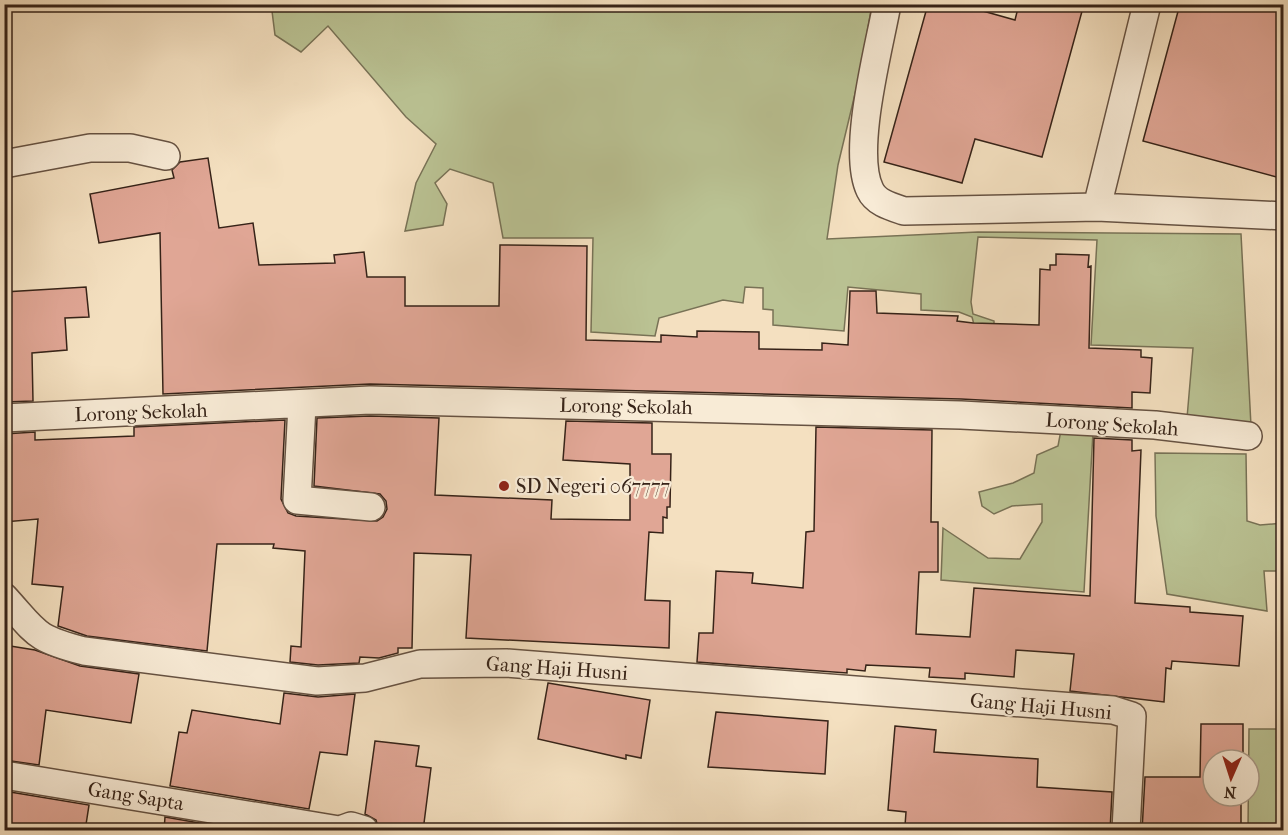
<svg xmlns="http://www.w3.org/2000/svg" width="1288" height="835" font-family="'IM FELL French Canon',serif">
  <rect width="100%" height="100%" fill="#f4e0c0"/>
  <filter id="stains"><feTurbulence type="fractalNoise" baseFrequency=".00333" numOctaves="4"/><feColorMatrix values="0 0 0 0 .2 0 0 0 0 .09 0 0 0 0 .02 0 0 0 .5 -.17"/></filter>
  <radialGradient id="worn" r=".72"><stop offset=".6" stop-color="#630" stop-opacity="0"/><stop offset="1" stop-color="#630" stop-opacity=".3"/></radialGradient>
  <path fill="#bac293" stroke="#787256" stroke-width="1.5" d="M 295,4 L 872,5 L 860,73 L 838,165 L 827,239 L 978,232 L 1241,234 L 1251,426 L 1187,418 L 1193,348 L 1091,345 L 1097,240 L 978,237 L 971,302 L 973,314 L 994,321 L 994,332 L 976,332 L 972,317 L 959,312 L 921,310 L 921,294 L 848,287 L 844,331 L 773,325 L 773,310 L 763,309 L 763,288 L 745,287 L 743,303 L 723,300 L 659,318 L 655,336 L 591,332 L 593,238 L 503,238 L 493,183 L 450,169 L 435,183 L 447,204 L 443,225 L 405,231 L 416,183 L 436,144 L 406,117 L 328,26 L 301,52 L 275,35 L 272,11 Z
    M 1061,430 L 1093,432 L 1084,592 L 941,580 L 943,528 L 988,558 L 1020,559 L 1042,522 L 1042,504 L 1012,506 L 994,514 L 982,506 L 979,492 L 1013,483 L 1034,473 L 1037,455 L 1058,446 Z
    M 1155,453 L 1246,454 L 1247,521 L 1260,525 L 1283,523 L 1283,571 L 1264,571 L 1267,611 L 1167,594 L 1156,516 Z
    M 1249,729 L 1283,729 L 1283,830 L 1248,830 Z"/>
  <path fill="#e0a695" stroke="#362318" stroke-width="1.5" d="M 928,4 L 958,4 L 1015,20 L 1019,4 L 1084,4 L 1042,157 L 975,139 L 962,183 L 884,162 Z
    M 1180,4 L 1267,4 L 1284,9 L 1284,179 L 1143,141 Z
    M 208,158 L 219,228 L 253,223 L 259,265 L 335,263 L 334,255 L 364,252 L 367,277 L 405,277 L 405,306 L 499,306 L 500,245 L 587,246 L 586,340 L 661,342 L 661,335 L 697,337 L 697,331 L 759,332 L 759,349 L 822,350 L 822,343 L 848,345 L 850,291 L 876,291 L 877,313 L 958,316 L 957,321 L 973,323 L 1039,325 L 1040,269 L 1050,270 L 1050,265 L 1056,265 L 1056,254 L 1089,255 L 1088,267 L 1091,266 L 1089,348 L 1141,350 L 1141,357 L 1152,358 L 1150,393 L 1132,392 L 1132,408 L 961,399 L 370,384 L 163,394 L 160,233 L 99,243 L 90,194 L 174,178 L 172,170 L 180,162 Z
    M 86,287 L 89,317 L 65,318 L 67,350 L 32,353 L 33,401 L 4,402 L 4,292 Z
    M 370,416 L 439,418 L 435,495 L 552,500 L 551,519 L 630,520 L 630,464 L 563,460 L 566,421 L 652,423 L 652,454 L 671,454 L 670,507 L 667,507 L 667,518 L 663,517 L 663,533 L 649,532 L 645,600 L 670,601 L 669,648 L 466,638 L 471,555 L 414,553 L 412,648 L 398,648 L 398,653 L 379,658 L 360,657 L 359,663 L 318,665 L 290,662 L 291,646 L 301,647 L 305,551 L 273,548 L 274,544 L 217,544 L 207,651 L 87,636 L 58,626 L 63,587 L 32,584 L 38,519 L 4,522 L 4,434 L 35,432 L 35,440 L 134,436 L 134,427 L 285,420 L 281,499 L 288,513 L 296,516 L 377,521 L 383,517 L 387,509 L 386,501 L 380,494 L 314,486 L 317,418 Z
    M 816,427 L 932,430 L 931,522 L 938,522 L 938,572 L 919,572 L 916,634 L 970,637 L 974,588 L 1090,596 L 1094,438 L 1132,440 L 1132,451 L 1141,450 L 1135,603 L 1190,607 L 1190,612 L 1243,616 L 1239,666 L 1172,661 L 1171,669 L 1166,668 L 1164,702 L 1070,691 L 1074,654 L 1016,650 L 1014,677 L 965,673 L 965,679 L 929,677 L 930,668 L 866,665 L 865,671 L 847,669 L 847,673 L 697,662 L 699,633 L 713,633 L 716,571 L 753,573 L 752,583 L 803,588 L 806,532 L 814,531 Z
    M 4,645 L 35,650 L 80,666 L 139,674 L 131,723 L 46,710 L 39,765 L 4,760 Z
    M 548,683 L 650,700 L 641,758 L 626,755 L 626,759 L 538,739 Z
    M 284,693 L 318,697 L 355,694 L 347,755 L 320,752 L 309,809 L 170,786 L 179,732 L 187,733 L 192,710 L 280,724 Z
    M 716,712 L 828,721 L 825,774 L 708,767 Z
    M 1201,724 L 1243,724 L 1243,760 L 1213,760 L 1213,796 L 1241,796 L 1241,829 L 1142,831 L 1145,777 L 1200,777 Z
    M 895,726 L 936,730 L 934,752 L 1038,759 L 1037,787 L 1112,792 L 1110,831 L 957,831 L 905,826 L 906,812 L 888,810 Z
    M 375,741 L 419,746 L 416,766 L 431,768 L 423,831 L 379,831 L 376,820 L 365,814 Z
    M 4,791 L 89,805 L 85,831 L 4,831 Z
    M 165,817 L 245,831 L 164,831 Z"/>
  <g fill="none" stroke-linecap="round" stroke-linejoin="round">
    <defs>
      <path id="street" d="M 887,4 C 879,49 851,151 870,190 C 876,203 892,207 904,211 L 1097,207 L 1284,216
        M 4,164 L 90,148 L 130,148 L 166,156
        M 1097,207 L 1147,4
        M 302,405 L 297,500 L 371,507
        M 4,418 L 370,400 L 961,415 L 1155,425 L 1248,436
        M 4,597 C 37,633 33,638 84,651 L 317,681 L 365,678 L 420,664 L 506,663 L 1113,710 L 1132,716 L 1126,830
        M 4,775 L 339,830
        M 340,830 L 351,826 L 364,830"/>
    </defs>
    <use href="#street" stroke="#665242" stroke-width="30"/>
    <use href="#street" stroke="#f8ebd6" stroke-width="27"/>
  </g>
  <circle fill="#8f2418" stroke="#f8ebd6" stroke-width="2" cx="504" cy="486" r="6"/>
  <g text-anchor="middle" stroke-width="4.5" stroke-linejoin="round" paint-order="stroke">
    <g font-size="20" fill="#362318" stroke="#f8ebd6">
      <text transform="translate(626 406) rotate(1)" y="7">Lorong Sekolah</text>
      <text transform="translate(141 412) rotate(-2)" y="7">Lorong Sekolah</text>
      <text transform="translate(1112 424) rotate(4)" y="7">Lorong Sekolah</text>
      <text transform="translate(557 668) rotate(4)" y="7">Gang Haji Husni</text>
      <text transform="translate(1041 706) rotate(5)" y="7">Gang Haji Husni</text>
      <text transform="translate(136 796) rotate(9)" y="7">Gang Sapta</text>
    </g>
    <g font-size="20" fill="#362318" stroke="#f8ebd6" text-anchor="start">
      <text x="516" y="493">SD Negeri 067777</text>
    </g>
  </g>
  <rect width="1288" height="835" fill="none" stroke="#f4e0c0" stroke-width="24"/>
  <rect x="6" y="6" width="1276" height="823" fill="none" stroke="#362318" stroke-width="3"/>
  <rect x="12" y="12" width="1264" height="811" fill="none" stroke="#362318" stroke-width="1.5"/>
  <g transform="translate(1231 778) rotate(183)"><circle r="28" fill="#f8ebd6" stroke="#aa9b8a" stroke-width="1.5"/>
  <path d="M0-4.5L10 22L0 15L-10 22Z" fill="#8f2418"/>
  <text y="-9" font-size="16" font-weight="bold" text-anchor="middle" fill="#362318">N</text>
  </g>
  <rect width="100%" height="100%" filter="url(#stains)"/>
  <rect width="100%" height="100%" fill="url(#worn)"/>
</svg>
